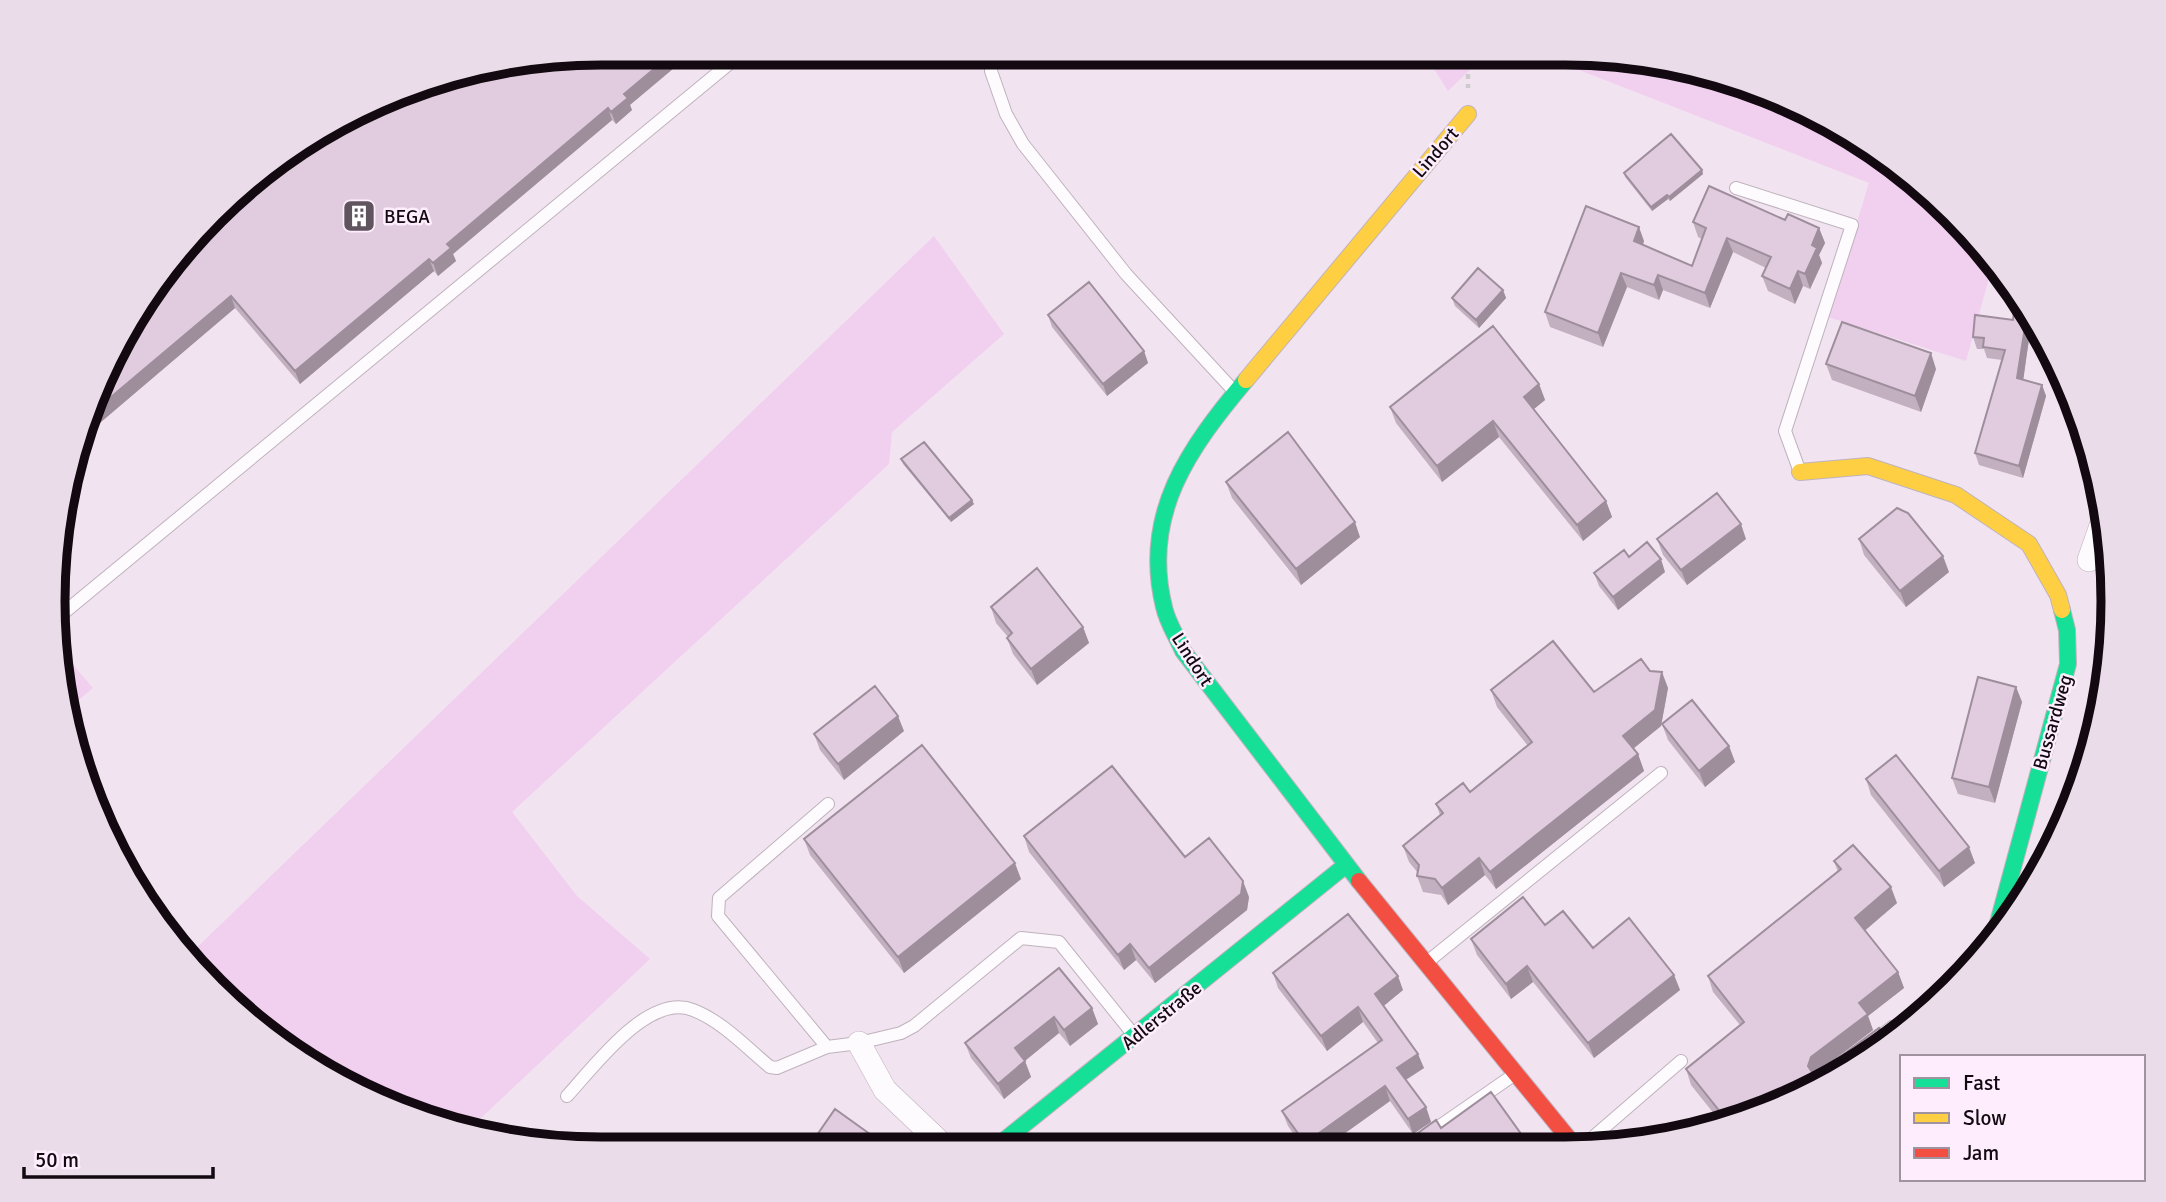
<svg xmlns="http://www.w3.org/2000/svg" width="2166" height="1202" font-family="Signika,sans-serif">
  <rect width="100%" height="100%" fill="#f2e3f1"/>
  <path fill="#f1cfef" d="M 1424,53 L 1486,54 L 1448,91 Z
    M 1538,54 L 1600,54 L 1707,71 L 1839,126 L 1926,188 L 1994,260 L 1966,361 L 1828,317 L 1869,183 Z
    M 934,236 L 1004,334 L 892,432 L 889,464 L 512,812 L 577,896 L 650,959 L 466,1132 L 327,1076 L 189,963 L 186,958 Z
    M 60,650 L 93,688 L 70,707 L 57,651 Z"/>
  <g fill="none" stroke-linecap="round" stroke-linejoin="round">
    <defs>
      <path id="lane" d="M 990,53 L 991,71 L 1006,114 L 1023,144 L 1126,274 L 1234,391
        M 1736,188 L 1852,225 L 1785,431 L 1800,472
        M 55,620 L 742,53
        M 1426,963 L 1661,773
        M 1870,1044 L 1892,1027
        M 827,1047 L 718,916 L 719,898 L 828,804
        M 567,1096 C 593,1068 648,992 693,1010 C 722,1021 747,1048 770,1067 L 777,1068 L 827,1047 L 859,1043 L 901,1033 L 914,1026 L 1021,938 L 1059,942 L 1133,1034
        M 1584,1145 L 1681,1061
        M 1411,1146 L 1515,1074"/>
      <path id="street" d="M 2089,560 L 2104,517
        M 859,1043 L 885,1090 L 945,1147"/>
      <path id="fast" d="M 1246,380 C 1189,448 1141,514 1164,607 C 1167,622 1177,637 1183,651 L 1359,881
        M 1993,941 L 2068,664 L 2067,630 L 2062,610
        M 968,1147 L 1001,1143 L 1346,865"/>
      <path id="slow" d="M 1246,380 L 1468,114
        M 1800,472 L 1868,466 L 1956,495 L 2029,544 L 2058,595 L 2062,610"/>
      <path id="jam" d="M 1359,881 L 1574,1145"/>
    </defs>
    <use href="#lane" stroke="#beb3bd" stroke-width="14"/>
    <use href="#street" stroke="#beb3bd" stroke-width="24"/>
    <use href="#fast" stroke="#beb3bd" stroke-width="18"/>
    <use href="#slow" stroke="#beb3bd" stroke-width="18"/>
    <use href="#jam" stroke="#beb3bd" stroke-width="18"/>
    <path stroke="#cecace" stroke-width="4.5" stroke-dasharray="5 5" stroke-linecap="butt" d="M 1468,54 L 1468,88"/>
    <use href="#lane" stroke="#fdfbfd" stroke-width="12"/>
    <use href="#street" stroke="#fdfbfd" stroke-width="23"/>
    <use href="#fast" stroke="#16e098" stroke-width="16"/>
    <use href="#slow" stroke="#ffcf43" stroke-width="16"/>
    <use href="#jam" stroke="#f24e42" stroke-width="16"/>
  </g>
  <path fill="#c2afc0" d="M 630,105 L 632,110 L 616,124 L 612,120 L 453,254 L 456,261 L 438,276 L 434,271 L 300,384 L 235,308 L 81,439 L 145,297 L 267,166 Z
    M 1702,170 L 1703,174 L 1670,201 L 1668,199 L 1652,211 L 1625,177 L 1624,173 Z
    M 1785,220 L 1819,228 L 1825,243 L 1819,255 L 1822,263 L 1810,289 L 1803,286 L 1795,304 L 1768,291 L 1762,276 L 1766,268 L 1733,252 L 1710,308 L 1663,290 L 1659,300 L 1627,287 L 1603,347 L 1550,327 L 1545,312 L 1644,241 L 1643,245 L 1692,266 L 1702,239 L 1698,237 L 1693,222 Z
    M 1503,290 L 1506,298 L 1479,328 L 1455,306 L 1452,298 Z
    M 2016,293 L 2046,340 L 2029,339 L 2023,379 L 2042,385 L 2046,396 L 2023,478 L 1979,465 L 1975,453 L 2002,360 L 1987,358 L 1984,349 L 1977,349 L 1973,337 L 2013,320 Z
    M 1048,315 L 1144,351 L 1148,363 L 1107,396 L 1052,327 Z
    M 1826,364 L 1936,369 L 1921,412 L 1832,380 Z
    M 1539,384 L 1545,400 L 1534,409 L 1606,501 L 1612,517 L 1583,541 L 1499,437 L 1442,482 L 1396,423 L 1390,407 Z
    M 901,459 L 974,504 L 951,522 L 903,464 Z
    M 1226,482 L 1360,537 L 1301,585 L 1232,498 Z
    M 1657,539 L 1746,539 L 1687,585 L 1663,555 Z
    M 1859,539 L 1949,572 L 1906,607 L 1864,555 Z
    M 1629,557 L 1665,572 L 1618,610 L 1599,586 L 1594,573 Z
    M 991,607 L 1083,627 L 1089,643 L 1037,685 L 1013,654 L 1007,638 L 1008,637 L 996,623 Z
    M 1650,671 L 1668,688 L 1661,726 L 1633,749 L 1638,754 L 1644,771 L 1496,889 L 1485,875 L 1448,905 L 1441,895 L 1423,892 L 1417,876 L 1418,873 L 1409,862 L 1403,846 L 1440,815 L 1436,804 L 1470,792 L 1528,746 L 1497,707 L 1491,690 L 1594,692 Z
    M 2109,672 L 2097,725 L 2089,723 L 2087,715 Z
    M 2016,687 L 2022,702 L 1995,803 L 1958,794 L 1952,778 Z
    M 1662,724 L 1729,746 L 1735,762 L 1705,787 L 1668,740 Z
    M 904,731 L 844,780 L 820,750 L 814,734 Z
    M 1866,779 L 1975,863 L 1944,887 L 1871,795 Z
    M 1024,836 L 1185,857 L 1249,897 L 1247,910 L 1155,983 L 1136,960 L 1124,970 L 1029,852 Z
    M 804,839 L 1021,879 L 904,973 L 810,855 Z
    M 1834,861 L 1897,903 L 1865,930 L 1898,972 L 1904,988 L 1868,1016 L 1873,1030 L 1819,1071 L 1889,1041 L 1742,1120 L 1723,1125 L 1691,1085 L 1686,1069 L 1740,1025 L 1713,992 L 1708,976 L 1838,872 Z
    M 1545,925 L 1593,948 L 1674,975 L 1680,990 L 1594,1058 L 1533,982 L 1511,999 L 1477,955 L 1471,939 Z
    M 1273,973 L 1403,990 L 1383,1006 L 1424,1068 L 1406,1080 L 1426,1107 L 1431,1122 L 1413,1134 L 1390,1101 L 1327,1146 L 1302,1146 L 1288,1126 L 1282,1111 L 1378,1043 L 1363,1022 L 1327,1051 L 1278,988 Z
    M 1092,1008 L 1098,1024 L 1070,1046 L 1059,1033 L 1025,1061 L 1031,1077 L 1004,1099 L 971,1058 L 965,1043 Z"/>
  <path fill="#9e8e9c" d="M 673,53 L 692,53 L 630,105 L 632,110 L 616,124 L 611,112 L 624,94 Z
    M 608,108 L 612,120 L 453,254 L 456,261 L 438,276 L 433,263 L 447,244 Z
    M 1702,170 L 1703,174 L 1670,201 L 1669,197 Z
    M 1667,195 L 1668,199 L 1652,211 L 1651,207 Z
    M 1639,227 L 1644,241 L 1639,255 L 1634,241 Z
    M 1819,228 L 1825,243 L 1819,255 L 1822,263 L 1810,289 L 1805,274 L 1812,245 Z
    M 1727,238 L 1733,252 L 1710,308 L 1705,293 Z
    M 429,259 L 434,271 L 300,384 L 295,371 Z
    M 1798,271 L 1803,286 L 1795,304 L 1790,289 Z
    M 1621,273 L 1627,287 L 1603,347 L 1598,333 Z
    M 1658,275 L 1663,290 L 1659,300 L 1654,285 Z
    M 1503,290 L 1506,298 L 1479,328 L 1476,320 Z
    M 231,296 L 235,308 L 81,439 L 92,413 Z
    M 2025,327 L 2029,339 L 2022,389 L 2017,378 Z
    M 1144,351 L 1148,363 L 1107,396 L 1103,384 Z
    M 1931,353 L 1936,369 L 1921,412 L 1915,396 Z
    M 1539,384 L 1545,400 L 1529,413 L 1524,397 Z
    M 2042,385 L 2046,396 L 2023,478 L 2019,466 Z
    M 1493,421 L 1499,437 L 1442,482 L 1437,466 Z
    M 972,500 L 974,504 L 951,522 L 949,518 Z
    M 1606,501 L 1612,517 L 1583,541 L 1577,525 Z
    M 1355,522 L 1360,537 L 1301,585 L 1296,569 Z
    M 1741,524 L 1746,539 L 1687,585 L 1681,570 Z
    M 1943,556 L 1949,572 L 1906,607 L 1900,591 Z
    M 1661,559 L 1665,572 L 1618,610 L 1613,597 Z
    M 1083,627 L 1089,643 L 1037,685 L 1031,669 Z
    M 1662,672 L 1668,688 L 1661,726 L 1629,752 L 1623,736 Z
    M 2016,687 L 2022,702 L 1995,803 L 1989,787 Z
    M 898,716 L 904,731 L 844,780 L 838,764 Z
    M 1729,746 L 1735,762 L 1705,787 L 1699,771 Z
    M 1638,754 L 1644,771 L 1496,889 L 1490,872 Z
    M 1969,847 L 1975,863 L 1944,887 L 1939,871 Z
    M 1479,858 L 1485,875 L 1448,905 L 1442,888 Z
    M 1015,863 L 1021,879 L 904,973 L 898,957 Z
    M 1243,881 L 1249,897 L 1247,910 L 1155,983 L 1149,968 Z
    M 1891,887 L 1897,903 L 1861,934 L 1855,918 Z
    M 1130,944 L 1136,960 L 1124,970 L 1118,955 Z
    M 1527,966 L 1533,982 L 1511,999 L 1506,984 Z
    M 1898,972 L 1904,988 L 1868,1016 L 1873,1030 L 1817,1073 L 1813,1082 L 1808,1066 L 1811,1057 L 1859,1003 Z
    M 1674,975 L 1680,990 L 1594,1058 L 1588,1043 Z
    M 1398,976 L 1403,990 L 1380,1009 L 1375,994 Z
    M 1358,1007 L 1363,1022 L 1327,1051 L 1321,1036 Z
    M 1092,1008 L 1098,1024 L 1070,1046 L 1064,1030 Z
    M 1054,1017 L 1059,1033 L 1021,1064 L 1015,1048 Z
    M 1418,1054 L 1424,1068 L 1402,1082 L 1397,1068 Z
    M 1025,1061 L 1031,1077 L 1004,1099 L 998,1084 Z
    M 1385,1086 L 1390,1101 L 1327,1146 L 1306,1146 L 1305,1143 Z
    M 1426,1107 L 1431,1122 L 1413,1134 L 1408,1119 Z"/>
  <path fill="#e1cbdf" stroke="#9e8e9c" stroke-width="2" d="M 601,52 L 673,53 L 624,94 L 628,98 L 611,112 L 608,108 L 447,244 L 451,248 L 433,263 L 429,259 L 295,371 L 231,296 L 92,413 L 145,297 L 267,166 L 424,82 Z
    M 1671,134 L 1702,170 L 1669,197 L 1667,195 L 1651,207 L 1624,173 Z
    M 1709,186 L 1785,220 L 1788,214 L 1819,228 L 1812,245 L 1817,248 L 1805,274 L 1798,271 L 1790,289 L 1762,276 L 1771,257 L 1727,238 L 1705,293 L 1658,275 L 1654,285 L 1621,273 L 1598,333 L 1545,312 L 1586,206 L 1639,227 L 1634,241 L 1692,266 L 1706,228 L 1693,222 Z
    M 1478,268 L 1503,290 L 1476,320 L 1452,298 Z
    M 1089,282 L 1144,351 L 1103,384 L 1048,315 Z
    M 2016,293 L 2038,329 L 2025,327 L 2017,378 L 2042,385 L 2019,466 L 1975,453 L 2005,350 L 1983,347 L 1984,338 L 1973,337 L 1975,315 L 2013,320 Z
    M 1842,322 L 1931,353 L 1915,396 L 1826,364 Z
    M 1493,326 L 1539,384 L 1524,397 L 1606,501 L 1577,525 L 1493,421 L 1437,466 L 1390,407 Z
    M 1288,432 L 1355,522 L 1296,569 L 1226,482 Z
    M 924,442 L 972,500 L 949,518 L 901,459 Z
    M 1717,493 L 1741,524 L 1681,570 L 1657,539 Z
    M 1897,508 L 1908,513 L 1943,556 L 1900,591 L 1859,539 Z
    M 1647,542 L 1661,559 L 1613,597 L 1594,573 L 1624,550 L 1629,557 Z
    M 1037,568 L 1083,627 L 1031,669 L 1007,638 L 1012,633 L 991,607 Z
    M 1553,641 L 1594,692 L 1641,659 L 1650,671 L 1662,672 L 1655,710 L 1623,736 L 1638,754 L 1490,872 L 1479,858 L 1442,888 L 1435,879 L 1417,876 L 1419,865 L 1403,846 L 1443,813 L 1436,804 L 1463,783 L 1470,792 L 1532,742 L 1491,690 Z
    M 2110,651 L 2109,672 L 2098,718 L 2087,715 Z
    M 1978,677 L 2016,687 L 1989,787 L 1952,778 Z
    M 875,686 L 898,716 L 838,764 L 814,734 Z
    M 1692,700 L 1729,746 L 1699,771 L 1662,724 Z
    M 922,745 L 1015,863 L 898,957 L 804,839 Z
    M 1896,755 L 1969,847 L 1939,871 L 1866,779 Z
    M 1112,766 L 1185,857 L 1209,838 L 1243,881 L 1241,894 L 1149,968 L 1130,944 L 1118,955 L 1024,836 Z
    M 1853,845 L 1891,887 L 1855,918 L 1898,972 L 1859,1003 L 1868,1014 L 1811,1057 L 1808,1066 L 1812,1072 L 1821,1071 L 1879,1028 L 1889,1041 L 1870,1057 L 1742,1120 L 1729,1123 L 1686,1069 L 1744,1022 L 1708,976 L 1841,869 L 1834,861 Z
    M 1523,897 L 1545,925 L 1563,911 L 1593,948 L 1629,918 L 1674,975 L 1588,1043 L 1527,966 L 1506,984 L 1471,939 Z
    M 1348,914 L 1398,976 L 1375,994 L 1418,1054 L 1397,1068 L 1426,1107 L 1408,1119 L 1385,1086 L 1305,1143 L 1282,1111 L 1382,1040 L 1358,1007 L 1321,1036 L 1273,973 Z
    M 1059,968 L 1092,1008 L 1064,1030 L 1054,1017 L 1015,1048 L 1025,1061 L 998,1084 L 965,1043 Z
    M 1491,1092 L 1529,1145 L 1416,1146 L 1423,1140 L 1418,1133 L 1436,1120 L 1441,1128 Z
    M 835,1109 L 888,1147 L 808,1148 Z"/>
  <defs>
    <symbol id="building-square" viewBox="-11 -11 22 22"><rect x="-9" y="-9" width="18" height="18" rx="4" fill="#60555f" stroke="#feeefd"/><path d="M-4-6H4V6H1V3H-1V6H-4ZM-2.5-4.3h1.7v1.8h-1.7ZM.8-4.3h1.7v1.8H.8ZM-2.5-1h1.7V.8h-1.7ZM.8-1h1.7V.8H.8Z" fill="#fff"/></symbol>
  </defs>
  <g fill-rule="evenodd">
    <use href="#building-square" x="340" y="197" width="38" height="38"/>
  </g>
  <g text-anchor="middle" stroke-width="5" stroke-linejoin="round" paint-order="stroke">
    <g font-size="19" fill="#120911" stroke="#feeefd">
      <text transform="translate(1435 152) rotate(-49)" y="7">Lindort</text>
      <text transform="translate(1193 659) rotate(57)" y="7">Lindort</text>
      <text transform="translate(2052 722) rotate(-74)" y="7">Bussardweg</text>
      <text transform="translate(1161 1015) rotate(-39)" y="7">Adlerstraße</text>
    </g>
    <g font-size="19" fill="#120911" stroke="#feeefd" text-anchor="start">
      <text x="384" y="223">BEGA</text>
    </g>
  </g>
  <path d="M0 0H2166V1202H0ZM601 65H1565A536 536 0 0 1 2101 601V601A536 536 0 0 1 1565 1137H601A536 536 0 0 1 65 601V601A536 536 0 0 1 601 65Z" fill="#ebdcea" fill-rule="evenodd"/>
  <path fill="none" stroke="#120911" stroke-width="9" d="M601 65H1565A536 536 0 0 1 2101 601V601A536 536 0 0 1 1565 1137H601A536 536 0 0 1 65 601V601A536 536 0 0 1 601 65Z"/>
  <rect x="1900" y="1055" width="245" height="126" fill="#feeefd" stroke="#a0929f" stroke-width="2"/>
  <rect x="1914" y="1078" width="35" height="10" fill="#16e098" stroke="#a0929f" stroke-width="2"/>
  <text x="1963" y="1090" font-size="21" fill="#120911">Fast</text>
  <rect x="1914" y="1113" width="35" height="10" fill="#ffcf43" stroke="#a0929f" stroke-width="2"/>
  <text x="1963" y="1125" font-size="21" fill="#120911">Slow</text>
  <rect x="1914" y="1148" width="35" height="10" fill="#f24e42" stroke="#a0929f" stroke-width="2"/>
  <text x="1963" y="1160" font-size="21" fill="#120911">Jam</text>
  <path d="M24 1167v10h189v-10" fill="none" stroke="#120911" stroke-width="3.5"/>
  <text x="35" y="1167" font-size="21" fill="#120911" stroke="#feeefd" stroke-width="5" paint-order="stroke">50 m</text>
</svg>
